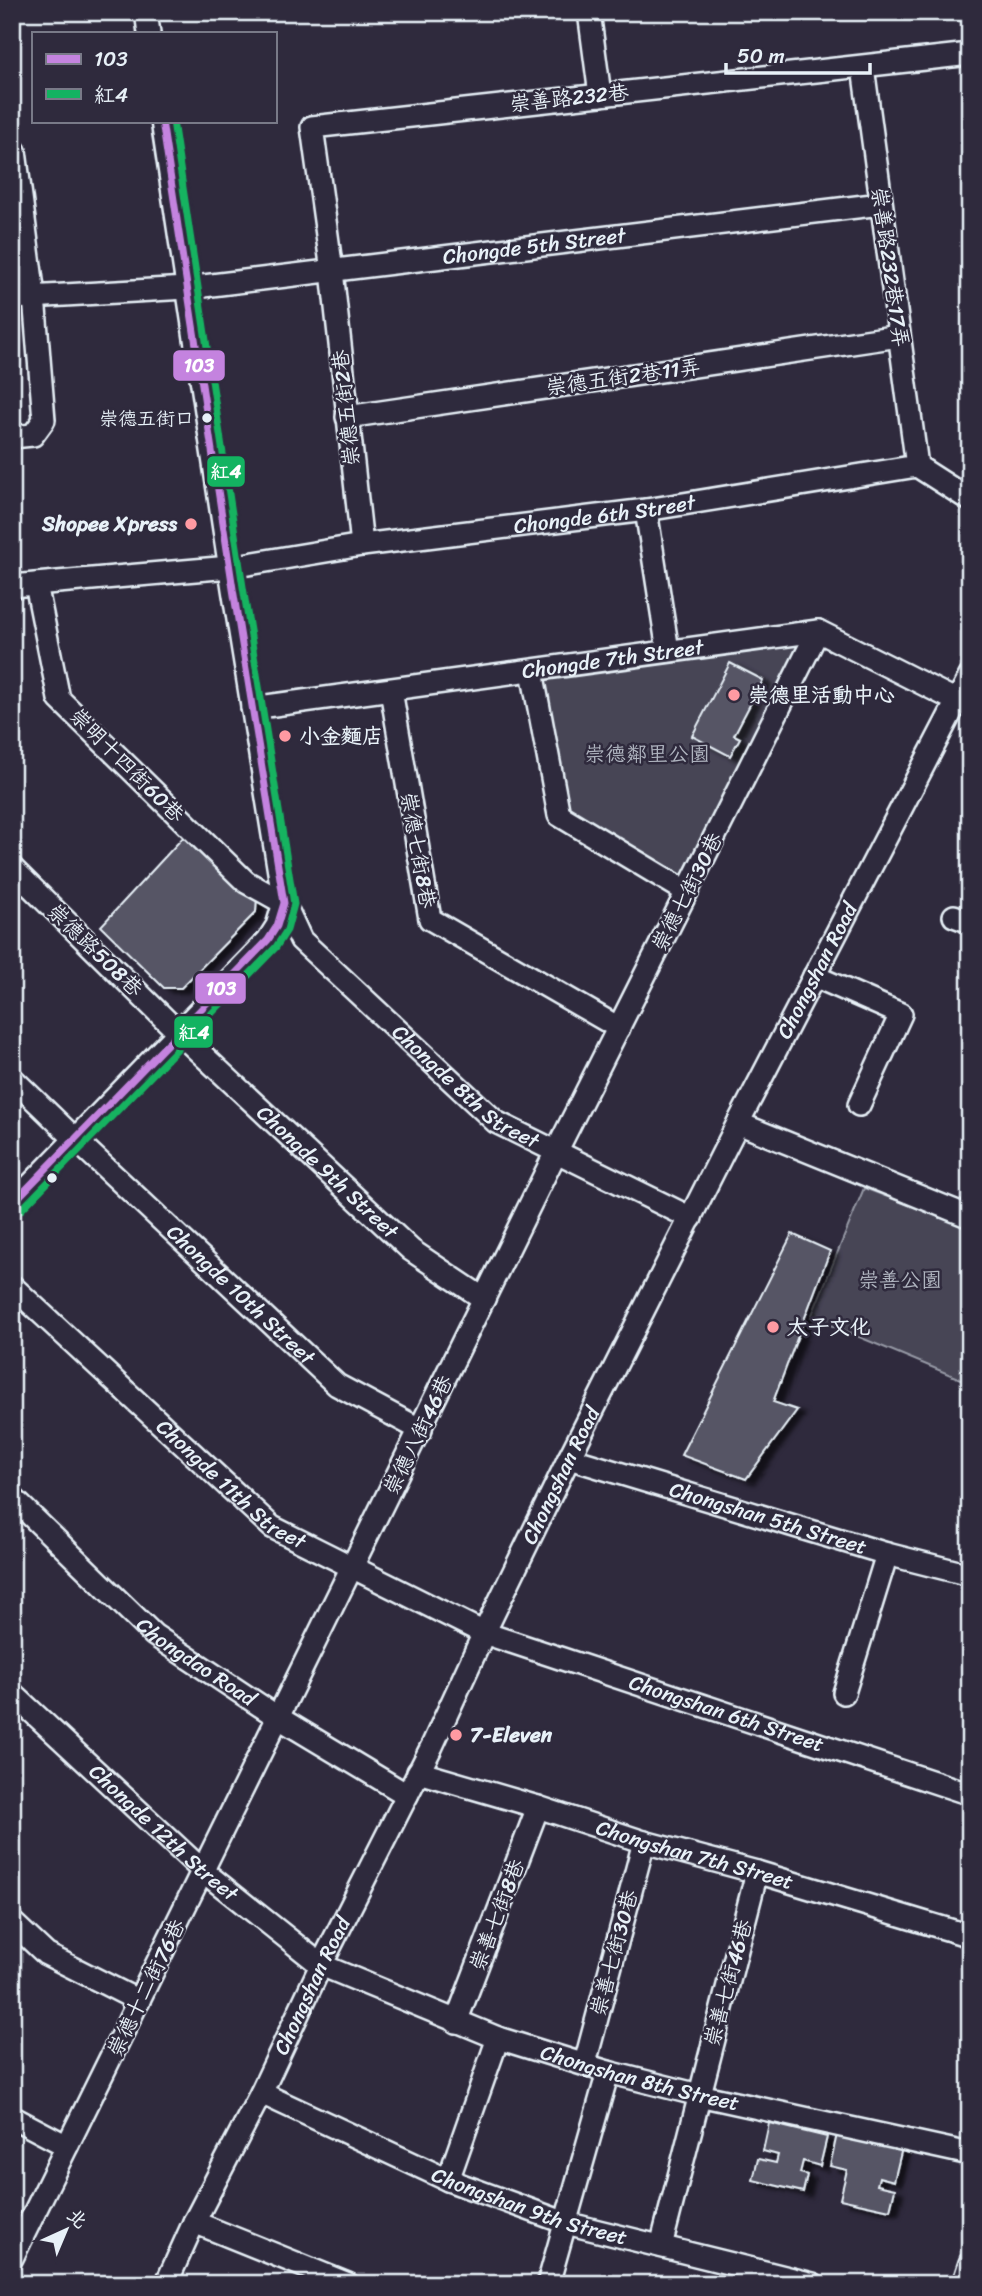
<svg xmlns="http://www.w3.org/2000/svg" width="982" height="2296" font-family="Sriracha,'LXGW WenKai TC',sans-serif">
  <defs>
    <filter id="shadow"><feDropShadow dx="8" dy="4.5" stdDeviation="2" flood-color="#0009"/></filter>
  </defs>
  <rect width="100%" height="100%" fill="#2f2a3d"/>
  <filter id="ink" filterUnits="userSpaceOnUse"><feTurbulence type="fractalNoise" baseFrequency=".0143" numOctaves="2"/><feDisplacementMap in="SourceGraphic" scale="14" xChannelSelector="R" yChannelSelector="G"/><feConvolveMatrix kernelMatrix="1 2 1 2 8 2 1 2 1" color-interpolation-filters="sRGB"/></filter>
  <g filter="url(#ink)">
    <path fill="#464455" stroke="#979aa6" stroke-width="2" d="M 811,635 L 686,891 L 559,815 L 534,672 Z
      M 864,1188 L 970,1228 L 970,1383 L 811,1317 Z"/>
    <path fill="#575565" stroke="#e8f1f8" stroke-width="2" filter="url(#shadow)" d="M 730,663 L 763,680 L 734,735 L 740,738 L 730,756 L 692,736 Z
      M 188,832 L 257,896 L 256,912 L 181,988 L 164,988 L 101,926 Z
      M 792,1234 L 830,1251 L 773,1402 L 797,1410 L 746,1479 L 681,1455 Z
      M 769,2123 L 827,2137 L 820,2166 L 803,2161 L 800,2173 L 807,2175 L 803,2192 L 753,2180 L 758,2159 L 776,2163 L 778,2155 L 763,2151 Z
      M 837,2134 L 902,2148 L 894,2181 L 879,2177 L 877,2185 L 895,2189 L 890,2210 L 840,2199 L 847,2170 L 830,2166 Z"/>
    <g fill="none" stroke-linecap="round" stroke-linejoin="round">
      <defs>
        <g id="minor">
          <path d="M 146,12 L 149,33"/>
          <path d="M 589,12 L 600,95"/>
          <path d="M 863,67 L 917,466"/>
          <path d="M 12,151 L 15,151 L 34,296 L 44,420 L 33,435 L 12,437"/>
          <path id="s1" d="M 12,298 L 187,288 L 881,204"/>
          <path d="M 347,417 L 899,336"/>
          <path d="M 646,510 L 668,651"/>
          <path d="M 362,545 L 332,271 L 312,127 L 970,54"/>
          <path d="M 36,584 L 59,699 L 246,882 L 284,903"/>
          <path id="s2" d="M 12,586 L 230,567 L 362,545 L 646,510 L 917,466 L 970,500"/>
          <path d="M 532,671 L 559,815 L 687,892"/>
          <path d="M 391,690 L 430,919 L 619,1028"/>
          <path id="s3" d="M 252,708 L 818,631 L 957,701"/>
          <path id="s4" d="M 12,868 L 178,1032 L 411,1250 L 484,1299"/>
          <path id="s5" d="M 284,903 L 301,940 L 496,1122 L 691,1218"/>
          <path d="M 954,916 L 970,922"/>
          <path d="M 814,976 L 901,1014 L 859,1105"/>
          <path id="s6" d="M 12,1078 L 75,1139 L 337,1385 L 421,1430"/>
          <path d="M 738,1123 L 970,1217"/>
          <path d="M 12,1204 L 268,940 L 277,926 L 284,903 L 233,589 L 162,121"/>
          <path id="s7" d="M 12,1286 L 272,1527 L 484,1633 L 970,1794"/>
          <path id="s8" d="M 569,1458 L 887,1554 L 970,1575"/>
          <path id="s9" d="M 12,1497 L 154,1635 L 279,1718 L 407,1795"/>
          <path id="s10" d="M 12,1693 L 203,1871 L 321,1965 L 498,2038 L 608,2072 L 699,2095 L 970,2154"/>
          <path d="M 844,1693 L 887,1554"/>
          <path id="s11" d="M 418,1772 L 538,1807 L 644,1842 L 757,1872 L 970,1936"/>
          <path d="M 12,1922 L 46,1954 L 139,2001"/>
          <path d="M 456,2022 L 538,1807"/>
          <path d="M 585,2063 L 644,1842"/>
          <path id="s12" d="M 261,2093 L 448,2180 L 566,2223 L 813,2284"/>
          <path d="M 12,2117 L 67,2146"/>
          <path d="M 448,2180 L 498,2038"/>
          <path d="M 194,2222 L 348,2284"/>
          <path d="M 661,2246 L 757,1872"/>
          <path d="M 12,2258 L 556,1152 L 818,631"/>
          <path id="s13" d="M 166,2284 L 194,2222 L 261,2093 L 321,1965 L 432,1746 L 484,1633 L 569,1458 L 738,1123 L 970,676"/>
          <path d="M 548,2284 L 608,2072"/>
          <path d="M 963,2284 L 970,2263"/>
        </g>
      </defs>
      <use href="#minor" stroke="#e8f1f8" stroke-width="26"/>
      <use href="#minor" stroke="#2f2a3d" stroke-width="21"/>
      <defs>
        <path id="bus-1" d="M 12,1204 L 268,940 L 277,926 L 284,903 L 233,589 L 162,121"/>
        <path id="bus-2" d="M 20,1211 L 276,947 L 287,930 L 294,904 L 243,587 L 173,121"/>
      </defs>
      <use href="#bus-1" stroke="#2f2a3d" stroke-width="12"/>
      <use href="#bus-2" stroke="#2f2a3d" stroke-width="12"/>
      <use href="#bus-1" stroke="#c483df" stroke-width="7"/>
      <use href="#bus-2" stroke="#13b361" stroke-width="7"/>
    </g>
  </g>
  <g fill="#e8f1f8" stroke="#2f2a3d" stroke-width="2.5">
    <circle cx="207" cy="418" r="6"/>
    <circle cx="52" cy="1178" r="6"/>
  </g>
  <g fill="#ff9aa2" stroke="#2f2a3d" stroke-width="2.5">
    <circle cx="191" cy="524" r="7"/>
    <circle cx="734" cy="695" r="7"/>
    <circle cx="285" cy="736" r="7"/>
    <circle cx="773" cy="1327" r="7"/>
    <circle cx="456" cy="1735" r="7"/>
  </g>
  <g text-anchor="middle" stroke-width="5" stroke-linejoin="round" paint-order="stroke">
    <g font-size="19" fill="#e8f1f8" stroke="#2f2a3d" text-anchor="end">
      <text x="194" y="425">崇德五街口</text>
    </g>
    <g font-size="21" fill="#e8f1f8" stroke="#2f2a3d">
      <text transform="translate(569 98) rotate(-6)" y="7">崇善路232巷</text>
      <text dy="7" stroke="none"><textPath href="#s1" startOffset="525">Chongde 5th Street</textPath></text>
      <text transform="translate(890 267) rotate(82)" y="7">崇善路232巷17弄</text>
      <text transform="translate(623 377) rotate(-8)" y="7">崇德五街2巷11弄</text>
      <text transform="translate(346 408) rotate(-96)" y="7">崇德五街2巷</text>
      <text dy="7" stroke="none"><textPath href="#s2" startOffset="597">Chongde 6th Street</textPath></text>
      <text dy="7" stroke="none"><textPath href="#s3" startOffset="364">Chongde 7th Street</textPath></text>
      <text transform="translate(127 765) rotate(45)" y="7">崇明十四街60巷</text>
      <text transform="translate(418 850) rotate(80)" y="7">崇德七街8巷</text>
      <text transform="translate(687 892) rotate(-63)" y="7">崇德七街30巷</text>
      <text transform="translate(95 950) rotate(44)" y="7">崇德路508巷</text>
      <text dy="7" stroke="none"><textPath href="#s13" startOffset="1466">Chongshan Road</textPath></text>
      <text dy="7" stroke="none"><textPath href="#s5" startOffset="262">Chongde 8th Street</textPath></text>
      <text dy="7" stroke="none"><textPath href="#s4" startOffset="438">Chongde 9th Street</textPath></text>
      <text dy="7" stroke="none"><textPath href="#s6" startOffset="315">Chongde 10th Street</textPath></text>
      <text transform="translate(418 1435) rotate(-64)" y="7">崇德八街46巷</text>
      <text dy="7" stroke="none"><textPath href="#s13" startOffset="900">Chongshan Road</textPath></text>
      <text dy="7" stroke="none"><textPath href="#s7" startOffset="296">Chongde 11th Street</textPath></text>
      <text dy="7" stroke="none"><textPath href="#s8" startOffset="208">Chongshan 5th Street</textPath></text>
      <text dy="7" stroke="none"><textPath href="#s9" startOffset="248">Chongdao Road</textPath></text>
      <text dy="7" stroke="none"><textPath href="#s7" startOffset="847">Chongshan 6th Street</textPath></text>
      <text dy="7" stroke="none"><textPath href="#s10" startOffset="206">Chongde 12th Street</textPath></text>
      <text dy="7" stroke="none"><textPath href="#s11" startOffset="289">Chongshan 7th Street</textPath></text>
      <text transform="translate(497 1915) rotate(-69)" y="7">崇善七街8巷</text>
      <text transform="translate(614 1953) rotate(-75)" y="7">崇善七街30巷</text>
      <text transform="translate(728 1983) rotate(-75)" y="7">崇善七街46巷</text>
      <text dy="7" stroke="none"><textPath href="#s13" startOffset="332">Chongshan Road</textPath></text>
      <text transform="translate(146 1988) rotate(-64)" y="7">崇德十二街76巷</text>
      <text dy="7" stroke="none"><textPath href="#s10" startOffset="751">Chongshan 8th Street</textPath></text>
      <text dy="7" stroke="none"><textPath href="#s12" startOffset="292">Chongshan 9th Street</textPath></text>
    </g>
    <g font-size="21" font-weight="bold" fill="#e8f1f8" stroke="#2f2a3d" text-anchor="start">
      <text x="177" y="531" text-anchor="end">Shopee Xpress</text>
      <text x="748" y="702">崇德里活動中心</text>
      <text x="299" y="743">小金麵店</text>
      <text x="787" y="1334">太子文化</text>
      <text x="470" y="1742">7-Eleven</text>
    </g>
    <g font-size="21" fill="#afb4bf" stroke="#2f2a3d">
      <text x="647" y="761">崇德鄰里公園</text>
      <text x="900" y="1287">崇善公園</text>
    </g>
  </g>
  <g stroke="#2f2a3d" stroke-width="2.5">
    <rect x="172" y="349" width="54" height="33" rx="7" fill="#c483df"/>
    <rect x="206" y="455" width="40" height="33" rx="7" fill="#13b361"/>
    <rect x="194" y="972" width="53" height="33" rx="7" fill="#c483df"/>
    <rect x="173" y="1015" width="41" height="34" rx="7" fill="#13b361"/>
  </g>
  <g font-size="19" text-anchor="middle" font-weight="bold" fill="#fff">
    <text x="199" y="372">103</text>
    <text x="226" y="478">紅4</text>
    <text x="221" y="995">103</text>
    <text x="194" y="1039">紅4</text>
  </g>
  <rect width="982" height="2296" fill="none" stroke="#2f2a3d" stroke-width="42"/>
  <rect x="21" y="21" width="940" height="2254" fill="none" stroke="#e8f1f8" stroke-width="2.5" filter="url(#ink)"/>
  <rect x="32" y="32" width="245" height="91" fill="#2f2a3d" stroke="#797a88" stroke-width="2"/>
  <rect x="46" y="54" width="35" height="10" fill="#c483df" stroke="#797a88" stroke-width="2"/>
  <text x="94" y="66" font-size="21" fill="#e8f1f8">103</text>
  <rect x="46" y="89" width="35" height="10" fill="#13b361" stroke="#797a88" stroke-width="2"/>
  <text x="94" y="102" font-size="21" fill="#e8f1f8">紅4</text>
  <g transform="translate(66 2230) rotate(44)" stroke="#2f2a3d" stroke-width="5" paint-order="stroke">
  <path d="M0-5L12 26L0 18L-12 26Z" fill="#e8f1f8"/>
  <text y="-10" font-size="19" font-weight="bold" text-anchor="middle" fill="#e8f1f8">北</text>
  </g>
  <path d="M726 63v10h144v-10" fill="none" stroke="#e8f1f8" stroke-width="3.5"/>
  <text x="737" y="63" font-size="21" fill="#e8f1f8" stroke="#2f2a3d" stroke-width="5" paint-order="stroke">50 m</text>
</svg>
